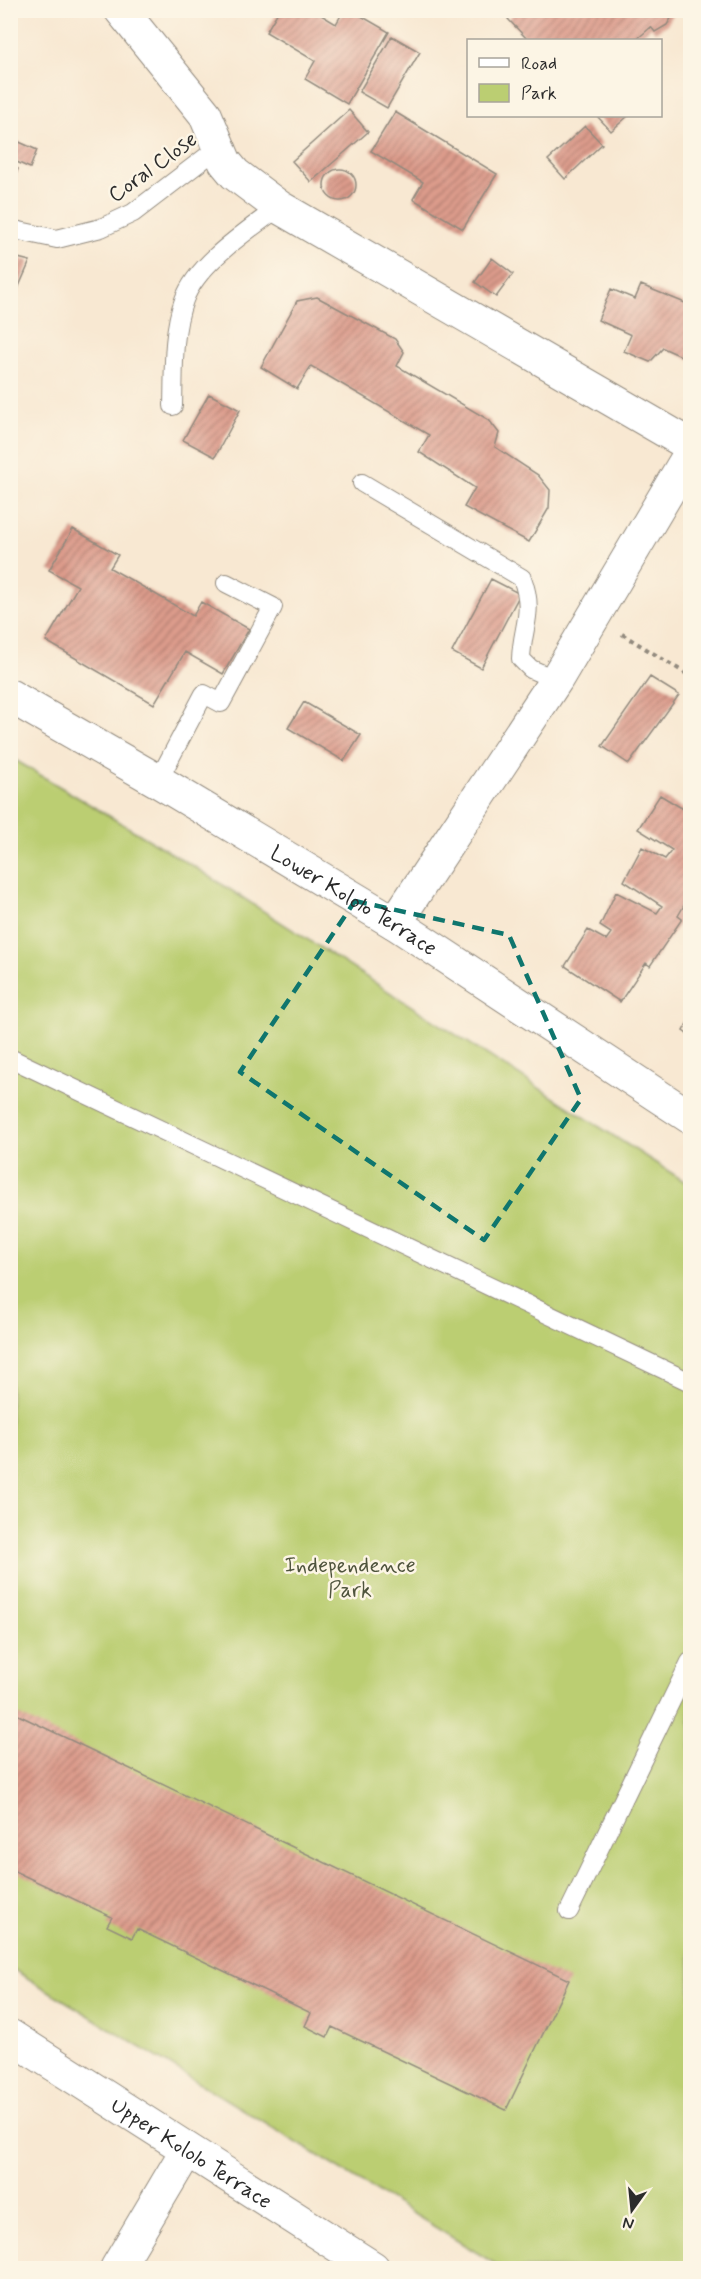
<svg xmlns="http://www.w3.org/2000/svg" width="701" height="2279" font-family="Mynerve,sans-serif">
  <defs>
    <pattern id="building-hatch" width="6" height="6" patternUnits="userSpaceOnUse" patternTransform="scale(1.5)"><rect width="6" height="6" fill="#dc9b8b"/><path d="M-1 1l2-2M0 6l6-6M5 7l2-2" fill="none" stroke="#b37f72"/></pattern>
  </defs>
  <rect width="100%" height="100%" fill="#fcf5e5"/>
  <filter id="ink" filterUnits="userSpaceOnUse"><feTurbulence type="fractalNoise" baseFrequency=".0167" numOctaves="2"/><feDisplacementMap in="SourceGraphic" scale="12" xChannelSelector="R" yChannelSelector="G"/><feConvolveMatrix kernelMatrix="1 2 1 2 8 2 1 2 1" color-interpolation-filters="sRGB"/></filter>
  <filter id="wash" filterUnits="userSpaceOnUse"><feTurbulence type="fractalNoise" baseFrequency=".008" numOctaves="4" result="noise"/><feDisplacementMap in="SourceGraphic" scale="24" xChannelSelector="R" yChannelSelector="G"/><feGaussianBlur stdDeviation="1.35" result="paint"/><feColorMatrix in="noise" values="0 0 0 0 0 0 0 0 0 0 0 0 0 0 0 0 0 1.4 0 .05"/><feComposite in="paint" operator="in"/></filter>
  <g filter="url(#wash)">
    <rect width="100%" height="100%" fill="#f8e8d2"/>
    <path fill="#bbce72" stroke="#737c4e" stroke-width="1.5" d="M 10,757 L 198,869 L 690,1185 L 690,2268 L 502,2268 L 11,1968 Z"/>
    <g id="blocks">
      <path fill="url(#building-hatch)" d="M 279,10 L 313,10 L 336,24 L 344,10 L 351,10 L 389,32 L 347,104 L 305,79 L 315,61 L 266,32 Z
        M 516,10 L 676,10 L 667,25 L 655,32 L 651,27 L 636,40 L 528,40 L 508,19 Z
        M 392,36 L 420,52 L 387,108 L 359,92 Z
        M 349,110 L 368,132 L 311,182 L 292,161 Z
        M 395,112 L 497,174 L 463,229 L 413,199 L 423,182 L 371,151 Z
        M 597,116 L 628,116 L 611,131 Z
        M 585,126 L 602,144 L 565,179 L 548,160 Z
        M 17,141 L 37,150 L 30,168 L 10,159 Z
        M 10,166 L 18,169 L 13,182 L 10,181 Z
        M324 185a16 16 0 1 1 32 0a16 16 0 1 1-32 0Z
        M 10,256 L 30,261 L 10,307 Z
        M 492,258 L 513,274 L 496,297 L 475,282 Z
        M 641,285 L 690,305 L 690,360 L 663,348 L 650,362 L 624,351 L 631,335 L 598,320 L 611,289 L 635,299 Z
        M 317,297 L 395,339 L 404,352 L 397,366 L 489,420 L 499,433 L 495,447 L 538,475 L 550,490 L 549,508 L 529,542 L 464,507 L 475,488 L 419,452 L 429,435 L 311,366 L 297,389 L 261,367 L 297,301 Z
        M 209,394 L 240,410 L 215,457 L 183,440 Z
        M 73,529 L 118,555 L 110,568 L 193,616 L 201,602 L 249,629 L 223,674 L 185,652 L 154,704 L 46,641 L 78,586 L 49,570 Z
        M 491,579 L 520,594 L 481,668 L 452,652 Z
        M 650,677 L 679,695 L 629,764 L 602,746 Z
        M 304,702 L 361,735 L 344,761 L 288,728 Z
        M 660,795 L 690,813 L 690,895 L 678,916 L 682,919 L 650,966 L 646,963 L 620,1002 L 565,966 L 588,930 L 606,940 L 611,933 L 600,926 L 616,892 L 657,913 L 662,906 L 624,881 L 642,847 L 665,859 L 672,850 L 638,829 Z
        M 690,1018 L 690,1036 L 683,1031 Z
        M 10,1711 L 569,1980 L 506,2110 L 332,2027 L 327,2037 L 305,2026 L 311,2013 L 137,1929 L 132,1938 L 107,1926 L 112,1917 L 10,1869 Z"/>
    </g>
  </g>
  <g filter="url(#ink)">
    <use href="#blocks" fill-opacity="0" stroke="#928a7e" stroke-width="1.5"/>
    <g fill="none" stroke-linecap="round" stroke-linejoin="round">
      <defs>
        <path id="lane" d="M 10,229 L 57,239 L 101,228 L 133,213 L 218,148
          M 173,406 C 174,372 172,332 184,300 C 197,263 249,230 279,207
          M 362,483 L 522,578 C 535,613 522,626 521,659 L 531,669 L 556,680
          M 158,781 L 204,694 L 221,703 L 273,607 L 226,583
          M 10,1058 L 690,1382
          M 569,1911 L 690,1662"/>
        <path id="street" d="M 121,10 L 205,114 L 225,162 L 235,174 L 279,207 L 690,445
          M 395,923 L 556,680 L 690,454
          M 117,2268 L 187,2150"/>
        <g id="secondary">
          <path id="s1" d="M 10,696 L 158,781 L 395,923 L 690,1117"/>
          <path id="s2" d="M 10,2036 L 373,2268"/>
        </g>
      </defs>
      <use href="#lane" stroke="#928a7e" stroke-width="20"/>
      <use href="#street" stroke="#928a7e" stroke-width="35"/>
      <use href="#secondary" stroke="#928a7e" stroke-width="35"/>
      <path stroke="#928a7e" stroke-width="4" stroke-dasharray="4.5 4.5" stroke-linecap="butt" d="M 622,634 L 690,676"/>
      <use href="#lane" stroke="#fff" stroke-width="18"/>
      <use href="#street" stroke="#fff" stroke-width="33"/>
      <use href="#secondary" stroke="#fff" stroke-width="33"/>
    </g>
  </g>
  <path fill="none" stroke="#0f766e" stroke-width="4.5" stroke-dasharray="12 8" stroke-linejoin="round" d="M 355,901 L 509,935 L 581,1099 L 484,1240 L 240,1072 Z"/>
  <g text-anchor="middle" stroke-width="5" stroke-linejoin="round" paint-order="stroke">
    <g font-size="22" fill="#2b2b2b" stroke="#fcf5e5">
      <text transform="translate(152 166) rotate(-36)" y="8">Coral Close</text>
      <text dy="8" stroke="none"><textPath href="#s1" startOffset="400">Lower Kololo Terrace</textPath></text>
      <text dy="8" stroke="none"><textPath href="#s2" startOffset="216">Upper Kololo Terrace</textPath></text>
    </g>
    <g font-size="22" fill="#4f543d" stroke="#fcf5e5">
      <text x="350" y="1572">Independence<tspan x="350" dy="25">Park</tspan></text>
    </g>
  </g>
  <rect width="701" height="2279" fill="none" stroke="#fcf5e5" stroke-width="36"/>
  <rect x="467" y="39" width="195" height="78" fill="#fcf5e5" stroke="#a8a49b" stroke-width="1.5"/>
  <rect x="479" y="58" width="30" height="9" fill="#ffffff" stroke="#a8a49b" stroke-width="1.5"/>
  <text x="521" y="69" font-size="18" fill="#2b2b2b">Road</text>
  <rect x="479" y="84" width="30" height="18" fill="#bbce72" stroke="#a8a49b" stroke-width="1.5"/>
  <text x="521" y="99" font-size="18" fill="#2b2b2b">Park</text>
  <g transform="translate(632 2210) rotate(195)" stroke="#fcf5e5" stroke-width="4.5" paint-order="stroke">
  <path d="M0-4.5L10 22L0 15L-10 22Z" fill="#2b2b2b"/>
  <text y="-9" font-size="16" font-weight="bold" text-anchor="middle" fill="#2b2b2b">N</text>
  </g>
</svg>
